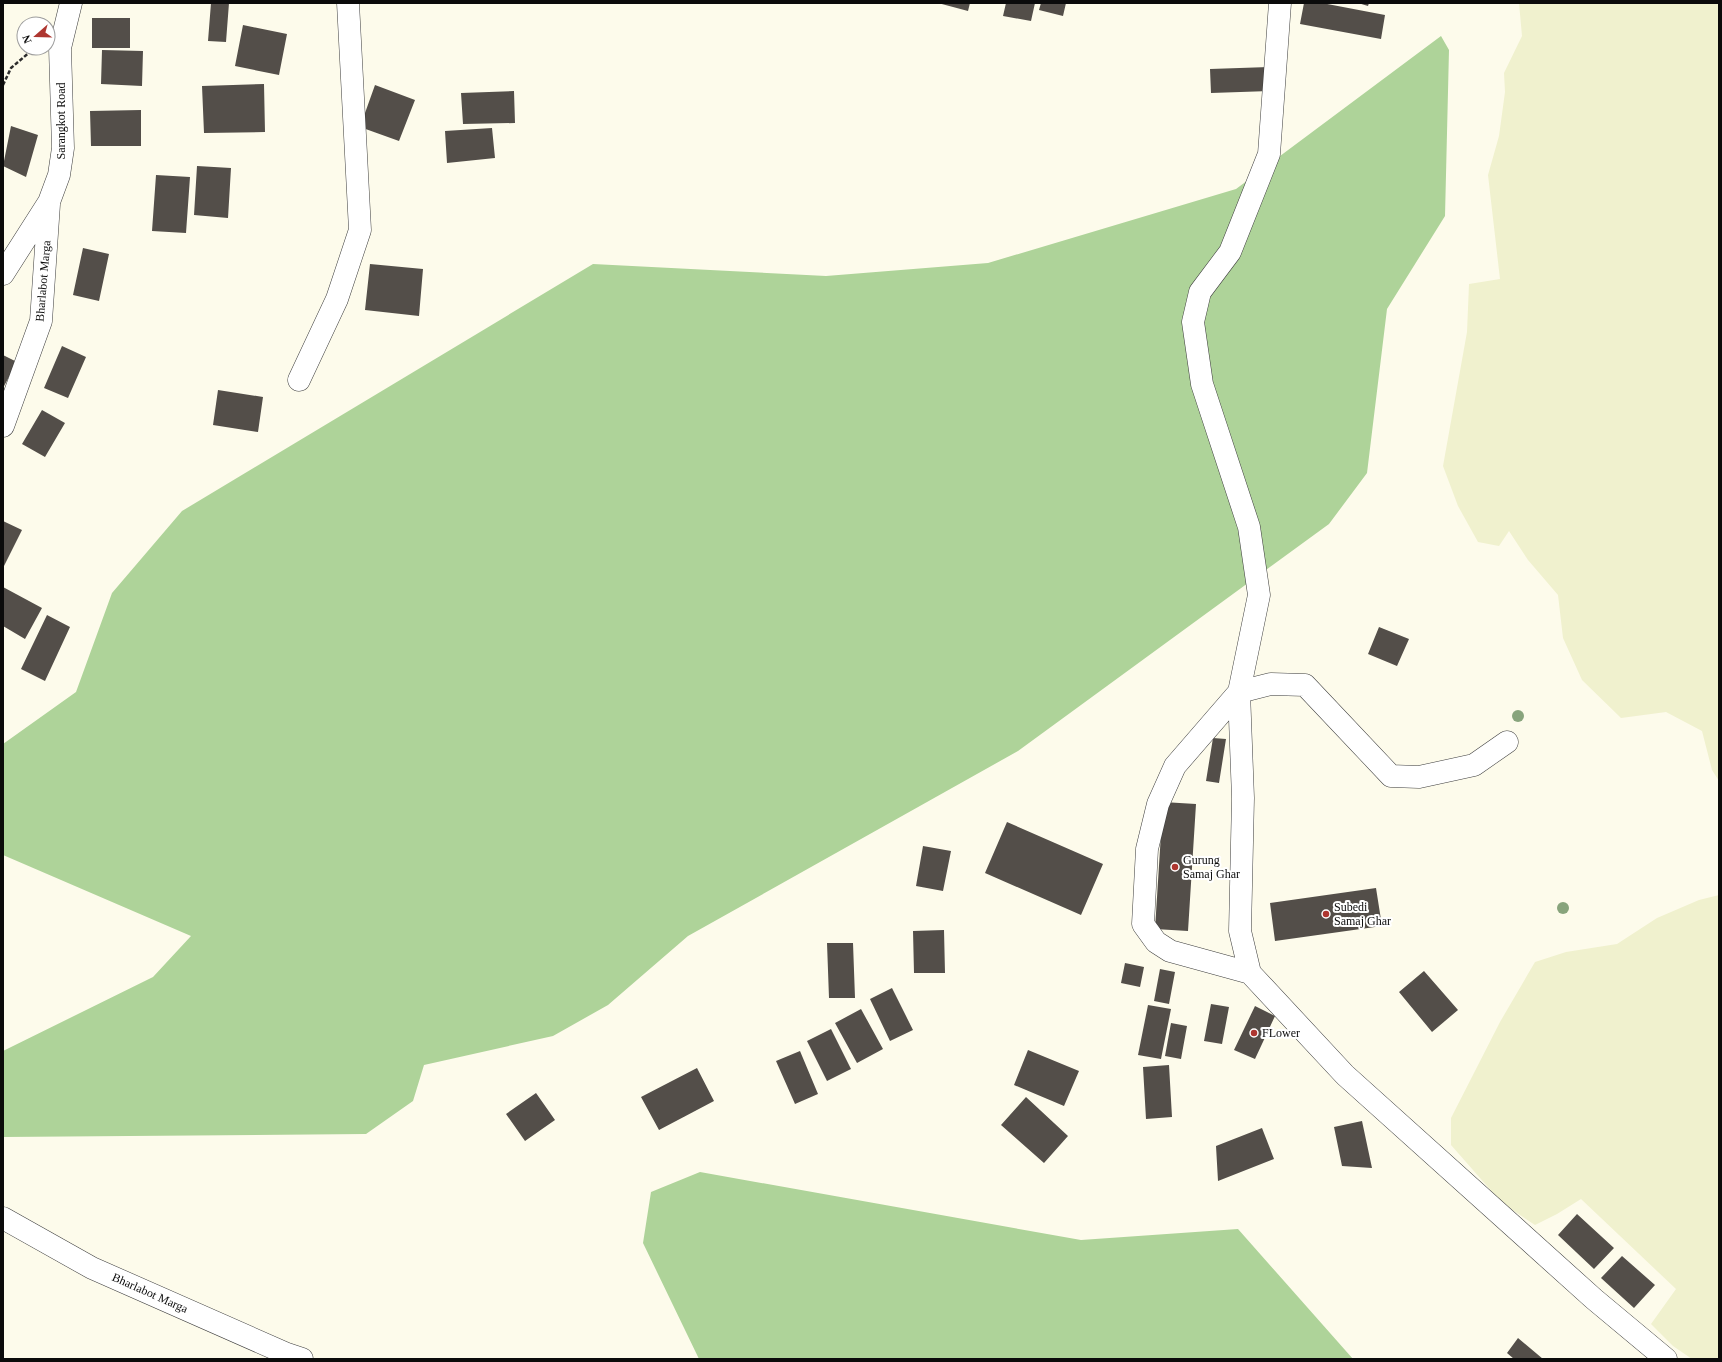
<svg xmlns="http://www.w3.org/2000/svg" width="1722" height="1362" font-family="Georgia,serif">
  <rect width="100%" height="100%" fill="#fdfbeb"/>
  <path fill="#f0f1ce" d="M 1519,3 L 1719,3 L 1719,781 L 1712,770 L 1702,731 L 1666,712 L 1621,718 L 1582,680 L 1563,638 L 1558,595 L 1528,560 L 1509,531 L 1499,546 L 1478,542 L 1458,506 L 1443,466 L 1467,332 L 1469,284 L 1500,279 L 1488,175 L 1499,136 L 1505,92 L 1504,73 L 1522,36 Z
    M 1719,895 L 1719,1359 L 1692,1359 L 1673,1346 L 1651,1324 L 1676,1289 L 1581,1199 L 1557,1214 L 1535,1225 L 1502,1203 L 1451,1145 L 1451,1118 L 1500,1022 L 1535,962 L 1566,952 L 1617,944 L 1657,918 L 1699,900 Z"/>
  <path fill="#aed399" d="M 1441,36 L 1449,50 L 1445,216 L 1387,309 L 1367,473 L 1329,524 L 1018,751 L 688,936 L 608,1005 L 553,1036 L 424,1065 L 413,1101 L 366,1134 L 3,1137 L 3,1051 L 153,977 L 191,936 L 3,855 L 3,744 L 76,692 L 112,593 L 182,511 L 593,264 L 826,276 L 988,263 L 1236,189 Z
    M 700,1172 L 1081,1240 L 1238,1229 L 1353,1359 L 699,1359 L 643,1243 L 651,1192 Z"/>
  <path fill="#534e49" d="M 211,3 L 229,3 L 226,42 L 208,41 Z
    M 938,3 L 970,3 L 968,11 Z
    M 1006,3 L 1035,3 L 1031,21 L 1003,16 Z
    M 1041,3 L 1066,3 L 1063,16 L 1039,10 Z
    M 1304,3 L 1322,3 L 1385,15 L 1381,39 L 1300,24 Z
    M 1358,3 L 1369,3 L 1368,6 Z
    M 92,18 L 130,18 L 130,48 L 92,48 Z
    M 243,25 L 287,34 L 279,75 L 235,66 Z
    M 102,50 L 143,51 L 142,86 L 101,84 Z
    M 1269,67 L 1270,91 L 1211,93 L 1210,69 Z
    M 264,84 L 265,132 L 204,133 L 202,86 Z
    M 375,85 L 415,100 L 399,141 L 360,127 Z
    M 514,91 L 515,123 L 463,124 L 461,93 Z
    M 141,110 L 141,146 L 91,146 L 90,111 Z
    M 11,126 L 38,135 L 26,177 L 3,166 Z
    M 492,128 L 495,158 L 447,163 L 445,131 Z
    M 197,166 L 231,168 L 228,218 L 194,215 Z
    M 156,175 L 190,177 L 186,233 L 152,231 Z
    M 83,248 L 109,254 L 99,301 L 73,295 Z
    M 370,264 L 423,269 L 419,316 L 365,310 Z
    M 62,346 L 86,357 L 68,398 L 44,388 Z
    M 3,355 L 17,362 L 3,388 Z
    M 218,390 L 263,397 L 258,432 L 213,425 Z
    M 42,410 L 65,423 L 45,457 L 22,444 Z
    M 3,521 L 22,530 L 3,568 Z
    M 3,587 L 42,608 L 25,639 L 3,626 Z
    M 47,615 L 70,627 L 45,681 L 21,669 Z
    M 1379,627 L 1409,639 L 1397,666 L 1368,654 Z
    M 1213,738 L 1226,739 L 1219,783 L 1206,781 Z
    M 1163,802 L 1196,804 L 1188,931 L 1155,929 Z
    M 1007,822 L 1103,864 L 1081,915 L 985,873 Z
    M 923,846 L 951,851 L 943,891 L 916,886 Z
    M 1376,888 L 1382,926 L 1275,941 L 1270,903 Z
    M 944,930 L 945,973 L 914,973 L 913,931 Z
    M 827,943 L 853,943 L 855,998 L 829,998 Z
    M 1125,963 L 1144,967 L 1140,987 L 1121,983 Z
    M 1160,969 L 1175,972 L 1169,1004 L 1154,1001 Z
    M 1424,971 L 1458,1010 L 1432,1032 L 1399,992 Z
    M 892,988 L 913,1030 L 890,1041 L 870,999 Z
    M 1211,1004 L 1229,1007 L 1222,1044 L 1204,1041 Z
    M 1148,1005 L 1171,1009 L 1161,1059 L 1138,1055 Z
    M 1255,1006 L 1275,1016 L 1255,1059 L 1234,1050 Z
    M 861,1009 L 883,1049 L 857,1063 L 835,1023 Z
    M 1171,1023 L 1187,1026 L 1181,1059 L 1165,1056 Z
    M 831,1029 L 851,1069 L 827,1081 L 807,1041 Z
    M 1028,1050 L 1079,1071 L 1064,1106 L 1014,1085 Z
    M 800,1051 L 818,1094 L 795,1104 L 776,1061 Z
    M 1169,1065 L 1172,1117 L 1146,1119 L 1143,1067 Z
    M 697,1068 L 714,1101 L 659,1130 L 641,1097 Z
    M 536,1093 L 555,1120 L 525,1141 L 506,1114 Z
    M 1026,1097 L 1068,1136 L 1044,1163 L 1001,1125 Z
    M 1362,1121 L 1372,1168 L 1342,1166 L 1334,1127 Z
    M 1262,1128 L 1274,1159 L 1218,1181 L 1216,1146 Z
    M 1577,1214 L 1614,1248 L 1594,1269 L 1558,1235 Z
    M 1622,1256 L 1655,1285 L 1634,1308 L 1601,1278 Z
    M 1518,1338 L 1543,1359 L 1514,1359 L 1507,1353 Z"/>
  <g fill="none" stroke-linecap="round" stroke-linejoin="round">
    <defs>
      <path id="minor" d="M 1280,3 L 1269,154 L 1230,252 L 1200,292 L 1193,322 L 1202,384 L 1249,527 L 1259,595 L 1239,692 L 1243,798 L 1240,931 L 1250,973 L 1345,1075 L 1594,1299 L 1666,1359
        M 3,274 L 49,202 L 59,175 L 63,148 L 60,48 L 71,3
        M 299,380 L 337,299 L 360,230 L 348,3
        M 3,426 L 41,321 L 49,204
        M 1250,973 L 1170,951 L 1156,942 L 1143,924 L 1147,849 L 1158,804 L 1175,766 L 1239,692 L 1271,684 L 1305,685 L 1391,776 L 1419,777 L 1474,765 L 1507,742
        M 3,1218 L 92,1268 L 287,1354 L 302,1359"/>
    </defs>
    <use href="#minor" stroke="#3e3e3e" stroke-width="23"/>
    <path stroke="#2d2d2d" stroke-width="2.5" stroke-dasharray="4 2" stroke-linecap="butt" d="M 3,85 L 11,68 L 31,51"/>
    <use href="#minor" stroke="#fff" stroke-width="22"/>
  </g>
  <g fill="#88a47c">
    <circle cx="1518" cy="716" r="6"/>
    <circle cx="1563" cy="908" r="6"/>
  </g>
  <g fill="#ae3630" stroke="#fff" stroke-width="1.5">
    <circle cx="1175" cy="867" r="4"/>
    <circle cx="1326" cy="914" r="4"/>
    <circle cx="1254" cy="1033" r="4"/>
  </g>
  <g text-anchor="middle" stroke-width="4" stroke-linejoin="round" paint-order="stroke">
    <g font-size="12" fill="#0b0b0b" stroke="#fff">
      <text transform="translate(61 121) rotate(-90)" y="4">Sarangkot Road</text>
      <text transform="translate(43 281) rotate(-85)" y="4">Bharlabot Marga</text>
      <text transform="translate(150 1293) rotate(24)" y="4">Bharlabot Marga</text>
    </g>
    <g font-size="12" fill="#0b0b0b" stroke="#fff" text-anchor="start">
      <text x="1183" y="864">Gurung<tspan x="1183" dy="14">Samaj Ghar</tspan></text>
      <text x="1334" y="911">Subedi<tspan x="1334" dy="14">Samaj Ghar</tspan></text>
      <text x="1262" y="1037">FLower</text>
    </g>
  </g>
  <rect width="1722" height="1362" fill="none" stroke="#0b0b0b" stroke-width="8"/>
  <g transform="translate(36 36) rotate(250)"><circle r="19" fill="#ffffff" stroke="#9d9d9d"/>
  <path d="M0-3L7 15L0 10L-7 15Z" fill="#ae3630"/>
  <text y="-6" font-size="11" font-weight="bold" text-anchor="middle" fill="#0b0b0b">N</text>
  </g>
</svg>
